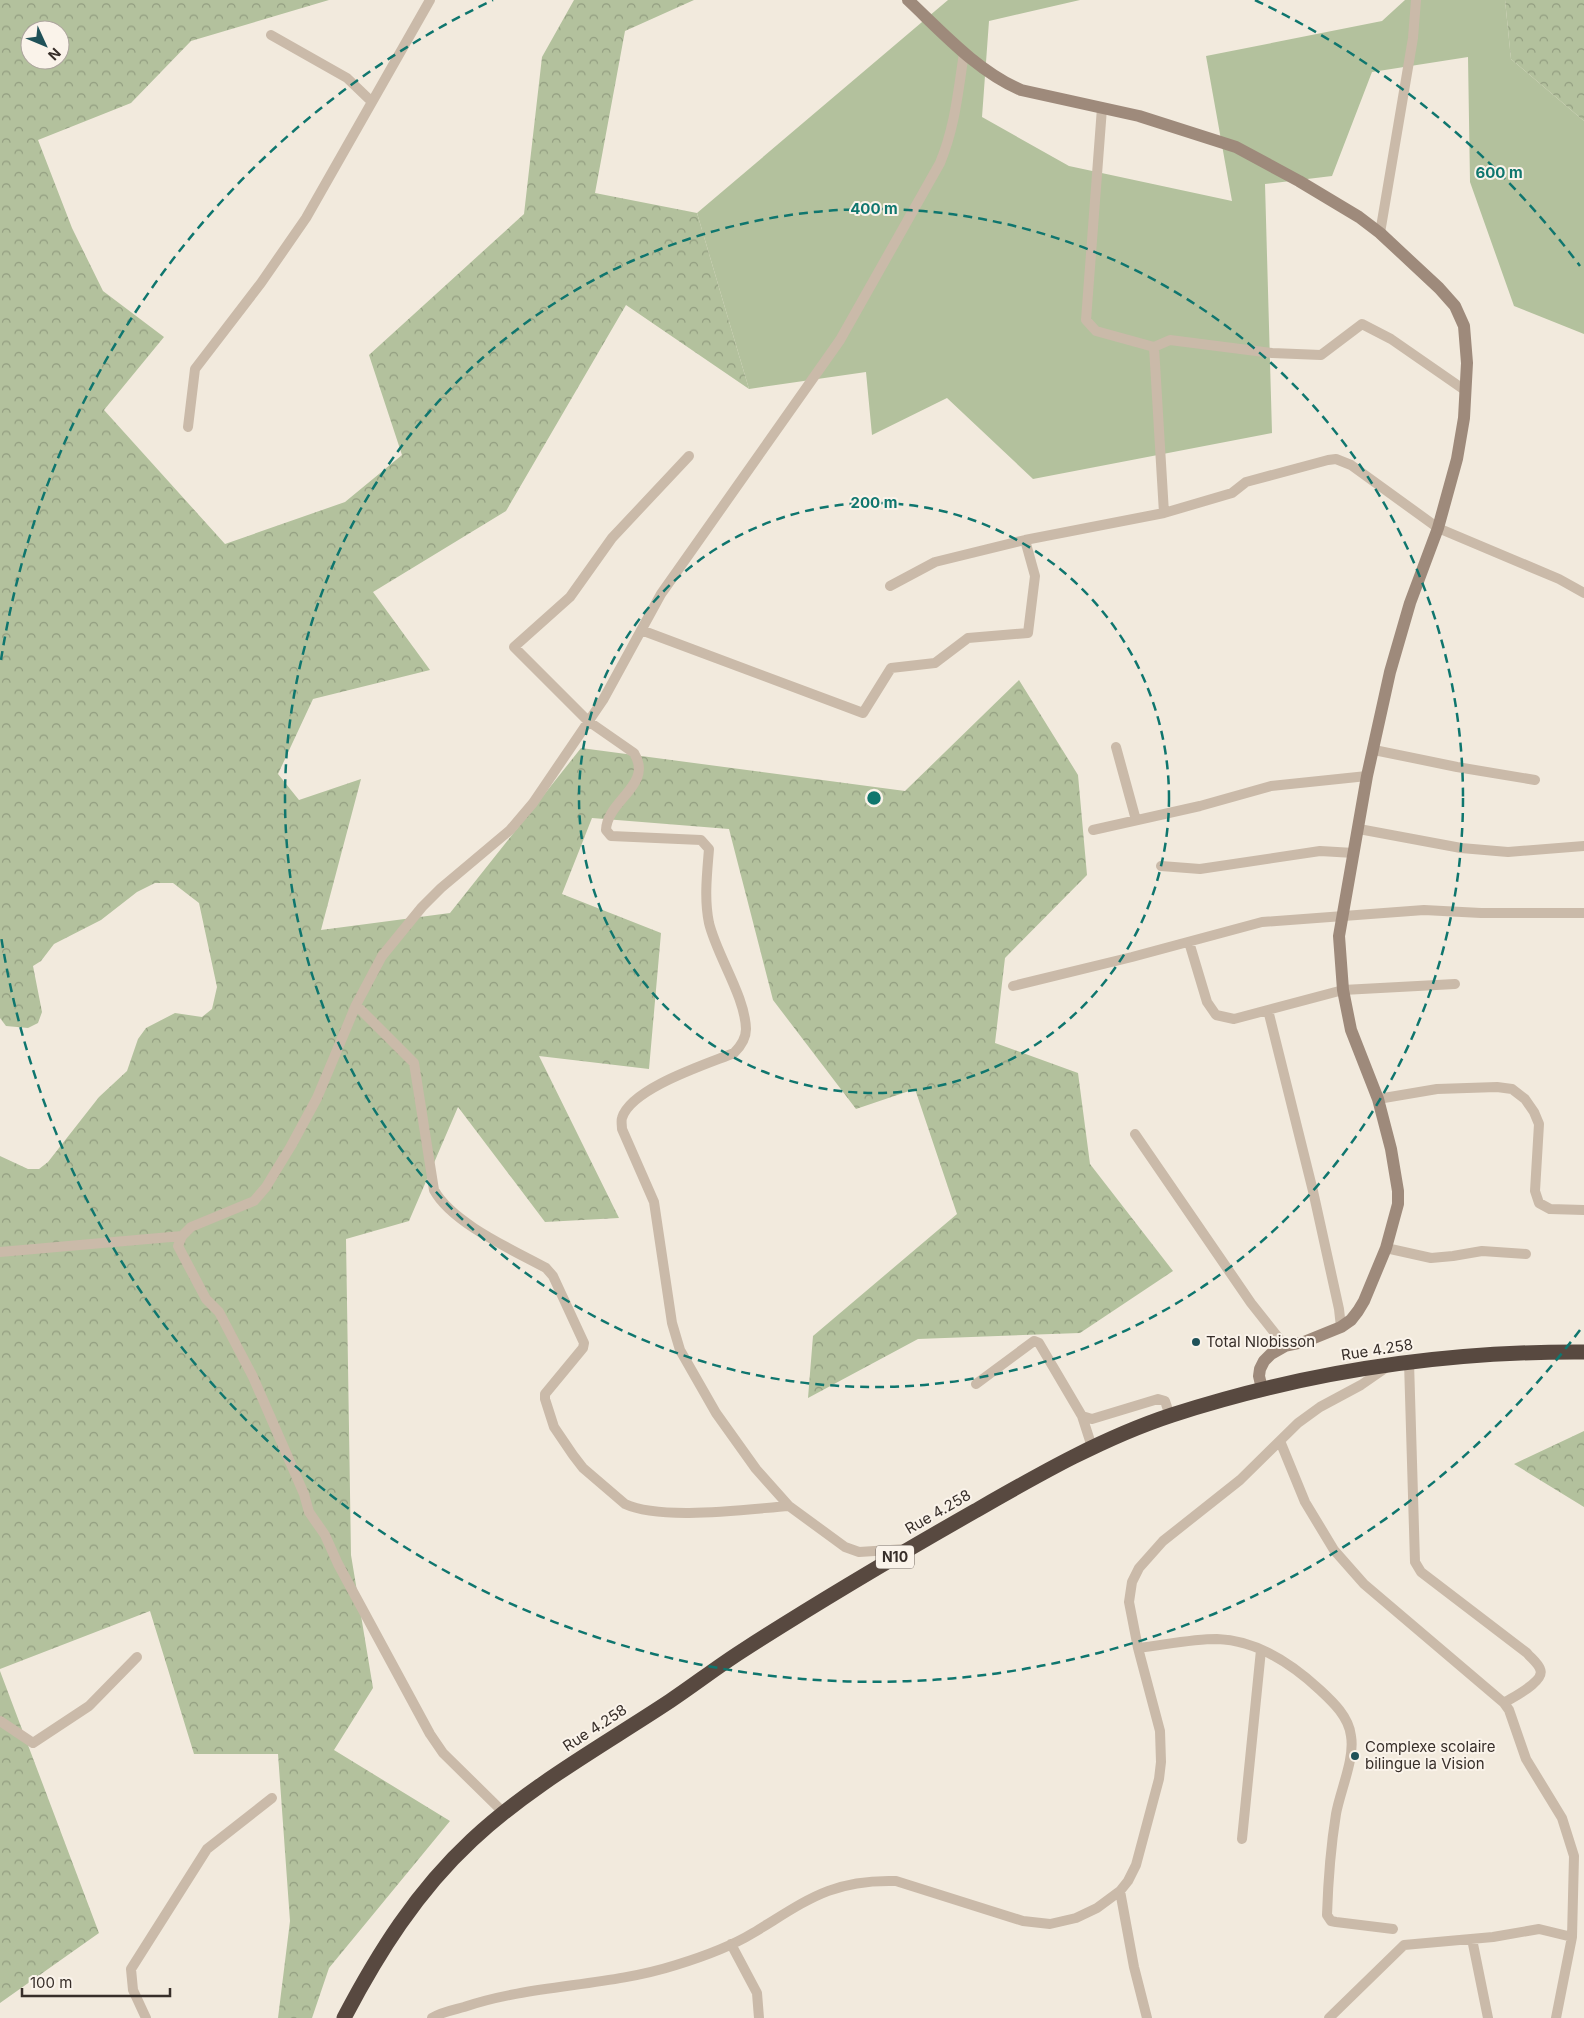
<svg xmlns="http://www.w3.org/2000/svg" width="1584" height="2018" font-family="Inter,sans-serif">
  <defs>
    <pattern id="forest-crowns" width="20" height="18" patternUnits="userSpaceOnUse" patternTransform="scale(1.25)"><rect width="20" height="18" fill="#b3c19d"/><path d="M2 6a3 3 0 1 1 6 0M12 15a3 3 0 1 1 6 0" fill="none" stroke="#929d80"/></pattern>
  </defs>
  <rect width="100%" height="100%" fill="#f2eadd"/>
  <path fill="#b3c19d" d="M 948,0 L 1080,0 L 989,21 L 982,117 L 1069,166 L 1232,201 L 1206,56 L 1382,21 L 1405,0 L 1505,0 L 1511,59 L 1584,121 L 1584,334 L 1514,306 L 1470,182 L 1468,57 L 1372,72 L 1332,176 L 1265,184 L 1272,433 L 1033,479 L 947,398 L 872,435 L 866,372 L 749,389 L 697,213 Z"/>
  <path fill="url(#forest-crowns)" fill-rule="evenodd" d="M 0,0 L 329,0 L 191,41 L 131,103 L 38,140 L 72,228 L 103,291 L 164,337 L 104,410 L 225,544 L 345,502 L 402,455 L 369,355 L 524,214 L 542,57 L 574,0 L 694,0 L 625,31 L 595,193 L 697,213 L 749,389 L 626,305 L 506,511 L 373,592 L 430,670 L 313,699 L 278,774 L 299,800 L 361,779 L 321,930 L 450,913 L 581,748 L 905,791 L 1019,680 L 1078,775 L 1087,875 L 1005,958 L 995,1043 L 1078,1073 L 1090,1164 L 1173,1271 L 1080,1333 L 918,1339 L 808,1398 L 813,1336 L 957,1214 L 915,1089 L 856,1109 L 773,1000 L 729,829 L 592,818 L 562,894 L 661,933 L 649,1069 L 539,1056 L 619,1218 L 545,1222 L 458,1107 L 409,1221 L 346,1239 L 351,1555 L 373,1688 L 334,1750 L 450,1821 L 329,1968 L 312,2018 L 278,2018 L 290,1921 L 278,1754 L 194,1754 L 150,1611 L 0,1669 L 0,1156 L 28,1169 L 39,1169 L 48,1162 L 99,1097 L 127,1071 L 138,1039 L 146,1028 L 175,1013 L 202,1017 L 212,1009 L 217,987 L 199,903 L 173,883 L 155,883 L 137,892 L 101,920 L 54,944 L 41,961 L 33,966 L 42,1012 L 38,1023 L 28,1028 L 6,1026 L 0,1018 ZM 30,30 L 60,30 L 60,60 L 30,60 Z
    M 1505,0 L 1584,0 L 1584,121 L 1511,59 Z
    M 1584,1431 L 1584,1507 L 1514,1464 Z
    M 0,1671 L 99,1933 L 0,2003 L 0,2018 Z"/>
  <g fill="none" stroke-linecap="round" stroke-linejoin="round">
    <path stroke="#cabaa9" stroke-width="10" d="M 271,35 L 347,78 L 371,101
      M 1380,233 L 1413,38 L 1416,0
      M 1154,347 L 1170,340 L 1272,353 L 1321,355 L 1362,324 L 1391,339 L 1466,391
      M 188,427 L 195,369 L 261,283 L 306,218 L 430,0
      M 689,456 L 612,538 L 570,597 L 514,647 L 588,721 L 634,753 C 654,785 607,800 606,830 L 611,836 L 701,840 L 709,849 C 707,874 704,899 709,923 C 717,956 745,996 746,1029 C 746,1039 740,1047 734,1053 C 707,1064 631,1088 622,1118 C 621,1121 622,1126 622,1129 L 654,1202 L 672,1323 L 680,1350 L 716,1413 L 756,1469 L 789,1506 L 845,1547 L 859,1552 L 906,1549
      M 1164,513 L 1232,493 L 1246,482 L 1328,460 L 1336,459 L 1351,465 L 1438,528 L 1559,579 L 1584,593
      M 890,586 L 935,562 L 1025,540 L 1164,513 L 1154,347 L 1096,331 L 1086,320 L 1102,108
      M 641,630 L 863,713 L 891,668 L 935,663 L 968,638 L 1028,633 L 1035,576 L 1025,540
      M 1116,747 L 1136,820
      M 1374,750 L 1457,767 L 1535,780
      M 1359,829 L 1461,848 L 1508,852 L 1584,846
      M 1093,830 L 1200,806 L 1271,786 L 1367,776
      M 1161,866 L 1200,869 L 1320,851 L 1354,853
      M 1189,942 L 1207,1002 L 1216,1015 L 1234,1019 L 1343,990 L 1455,984
      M 1013,986 L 1132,957 L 1262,922 L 1424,910 L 1481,913 L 1584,913
      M 356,1005 L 414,1063 L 434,1190 C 452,1223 513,1250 546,1268 L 553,1276 L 584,1343 L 583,1348 L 545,1394 L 545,1399 L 554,1427 L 573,1455 L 583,1468 L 625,1504 C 662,1521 747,1509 789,1506
      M 1268,1010 L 1313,1191 L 1339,1309 L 1341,1327
      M 1378,1099 L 1437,1089 L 1497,1087 L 1512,1089 L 1525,1099 L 1534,1112 L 1539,1124 L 1535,1191 L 1539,1203 L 1550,1209 L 1584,1210
      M 1135,1134 L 1251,1303 L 1285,1346
      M 1386,1248 L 1431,1258 L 1453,1256 L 1482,1251 L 1526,1254
      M 0,1252 L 182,1236
      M 1409,1362 L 1415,1562 L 1421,1572 L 1527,1653 C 1531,1658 1538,1663 1540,1669 C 1546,1681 1513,1697 1504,1703
      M 976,1384 L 1034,1341 L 1039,1343 L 1082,1416 L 1092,1419 L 1158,1399 L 1165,1401 L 1170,1416
      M 1082,1416 L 1092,1447
      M 1280,1441 L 1305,1502 L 1334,1550 L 1364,1584 L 1504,1703 L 1509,1710 L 1526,1759 L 1562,1818 L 1574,1856 L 1572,1937 L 1556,2018
      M 1138,1648 C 1164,1645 1191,1639 1217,1639 C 1256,1640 1292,1664 1320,1690 C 1333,1702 1349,1717 1351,1736 C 1355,1759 1340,1791 1336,1814 C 1331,1845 1328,1884 1327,1915 L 1331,1921 L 1336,1922 L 1393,1929
      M 0,1721 L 33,1743 L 89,1706 L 137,1657
      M 503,1812 L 443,1753 L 430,1734 L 338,1564 L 325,1535 L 309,1512 L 304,1494 L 253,1377 L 219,1312 L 206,1299 L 178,1246 L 182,1236 L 191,1227 L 254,1201 L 266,1187 L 291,1146 L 317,1098 L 356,1005 L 382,956 L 422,907 L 441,888 L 510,830 L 533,803 L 603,700 L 661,594 L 840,340 L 940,163 C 955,127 958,92 964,53
      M 1242,1839 L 1261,1650
      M 1120,1891 L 1134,1967 L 1147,2018
      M 1472,1939 L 1488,2018
      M 731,1944 L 757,1993 L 759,2018
      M 146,2018 L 133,1990 L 131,1969 L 207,1849 L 272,1798
      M 432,2018 C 441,2012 453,2010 464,2007 C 532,1984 607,1987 676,1965 C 702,1957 730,1947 753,1933 C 806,1901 831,1879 896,1881 L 1023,1921 L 1050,1924 L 1076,1918 L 1097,1908 L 1120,1891 L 1128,1881 L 1136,1865 L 1159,1779 L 1161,1762 L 1160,1731 L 1138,1648 L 1129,1602 L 1132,1582 L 1139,1568 L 1163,1541 L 1240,1480 L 1298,1423 L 1320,1407 L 1361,1385 L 1387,1367
      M 1329,2018 L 1404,1945 L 1493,1937 L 1539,1929 L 1572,1937"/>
    <path stroke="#9e8a7b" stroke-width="12" d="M 908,0 C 943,33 977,71 1021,90 L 1139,116 L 1236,147 L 1299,181 L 1359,217 L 1380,233 L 1439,288 L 1455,306 L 1464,326 L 1467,363 L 1464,418 L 1457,459 L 1438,528 L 1410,603 L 1390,672 L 1367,776 L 1339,936 L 1343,990 L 1351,1030 L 1378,1099 L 1391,1149 L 1398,1191 L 1398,1204 L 1386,1248 L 1364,1301 L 1358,1311 L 1351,1320 L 1341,1327 L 1304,1342 L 1285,1346 L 1271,1354 L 1264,1361 L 1260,1369 L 1259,1376 L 1262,1389"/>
    <path stroke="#584940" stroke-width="15" d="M 344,2018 C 378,1953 417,1891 472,1840 C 531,1785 602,1746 670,1701 C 694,1685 717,1667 742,1651 C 818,1602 896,1556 975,1511 C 1038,1475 1102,1438 1172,1415 C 1305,1372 1445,1351 1584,1352"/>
  </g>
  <g fill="none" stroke="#0f766e" stroke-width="2.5" stroke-dasharray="9 6">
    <circle cx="874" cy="798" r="295"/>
    <circle cx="874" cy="798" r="589"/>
    <path d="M1580 1330A884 884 0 0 1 1 936M1 660A884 884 0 0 1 493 0M1255 0A884 884 0 0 1 1580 266"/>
  </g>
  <g fill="#1f5158" stroke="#faf3ea" stroke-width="2">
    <circle cx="1196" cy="1342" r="5"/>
    <circle cx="1355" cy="1756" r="5"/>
  </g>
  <g text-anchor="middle" stroke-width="4" stroke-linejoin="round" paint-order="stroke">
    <rect fill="#faf3ea" stroke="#726963" stroke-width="1" x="876" y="1545.5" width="38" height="23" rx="4"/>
    <g font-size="14" font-weight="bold" fill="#372e29">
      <text x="895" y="1562">N10</text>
    </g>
    <g font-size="15" fill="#372e29" stroke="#faf3ea" text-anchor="start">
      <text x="1206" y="1347">Total Nlobisson</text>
      <text x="1365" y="1752">Complexe scolaire<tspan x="1365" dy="17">bilingue la Vision</tspan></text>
    </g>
    <g font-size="15" fill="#372e29" stroke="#faf3ea">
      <text transform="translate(1377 1350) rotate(-9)" y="5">Rue 4.258</text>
      <text transform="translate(938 1512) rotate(-30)" y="5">Rue 4.258</text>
      <text transform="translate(595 1728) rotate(-33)" y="5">Rue 4.258</text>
    </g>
  </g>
  <circle cx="874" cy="798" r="8" fill="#0f766e" stroke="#faf3ea" stroke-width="2.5"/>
  <g font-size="15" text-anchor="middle" font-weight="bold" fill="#0f766e" stroke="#faf3ea" stroke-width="4" stroke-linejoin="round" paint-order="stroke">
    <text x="1499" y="178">600 m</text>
    <text x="874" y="214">400 m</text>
    <text x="874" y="508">200 m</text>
  </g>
  <g transform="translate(45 45) rotate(134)"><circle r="24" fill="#faf3ea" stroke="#aca49d"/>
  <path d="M0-4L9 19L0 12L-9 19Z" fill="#1f5158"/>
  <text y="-8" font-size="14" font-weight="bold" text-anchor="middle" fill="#372e29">N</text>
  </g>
  <path d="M22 1988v8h148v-8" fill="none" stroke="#372e29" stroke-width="2.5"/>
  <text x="30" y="1988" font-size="15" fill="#372e29" stroke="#faf3ea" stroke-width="4" paint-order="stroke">100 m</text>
</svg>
